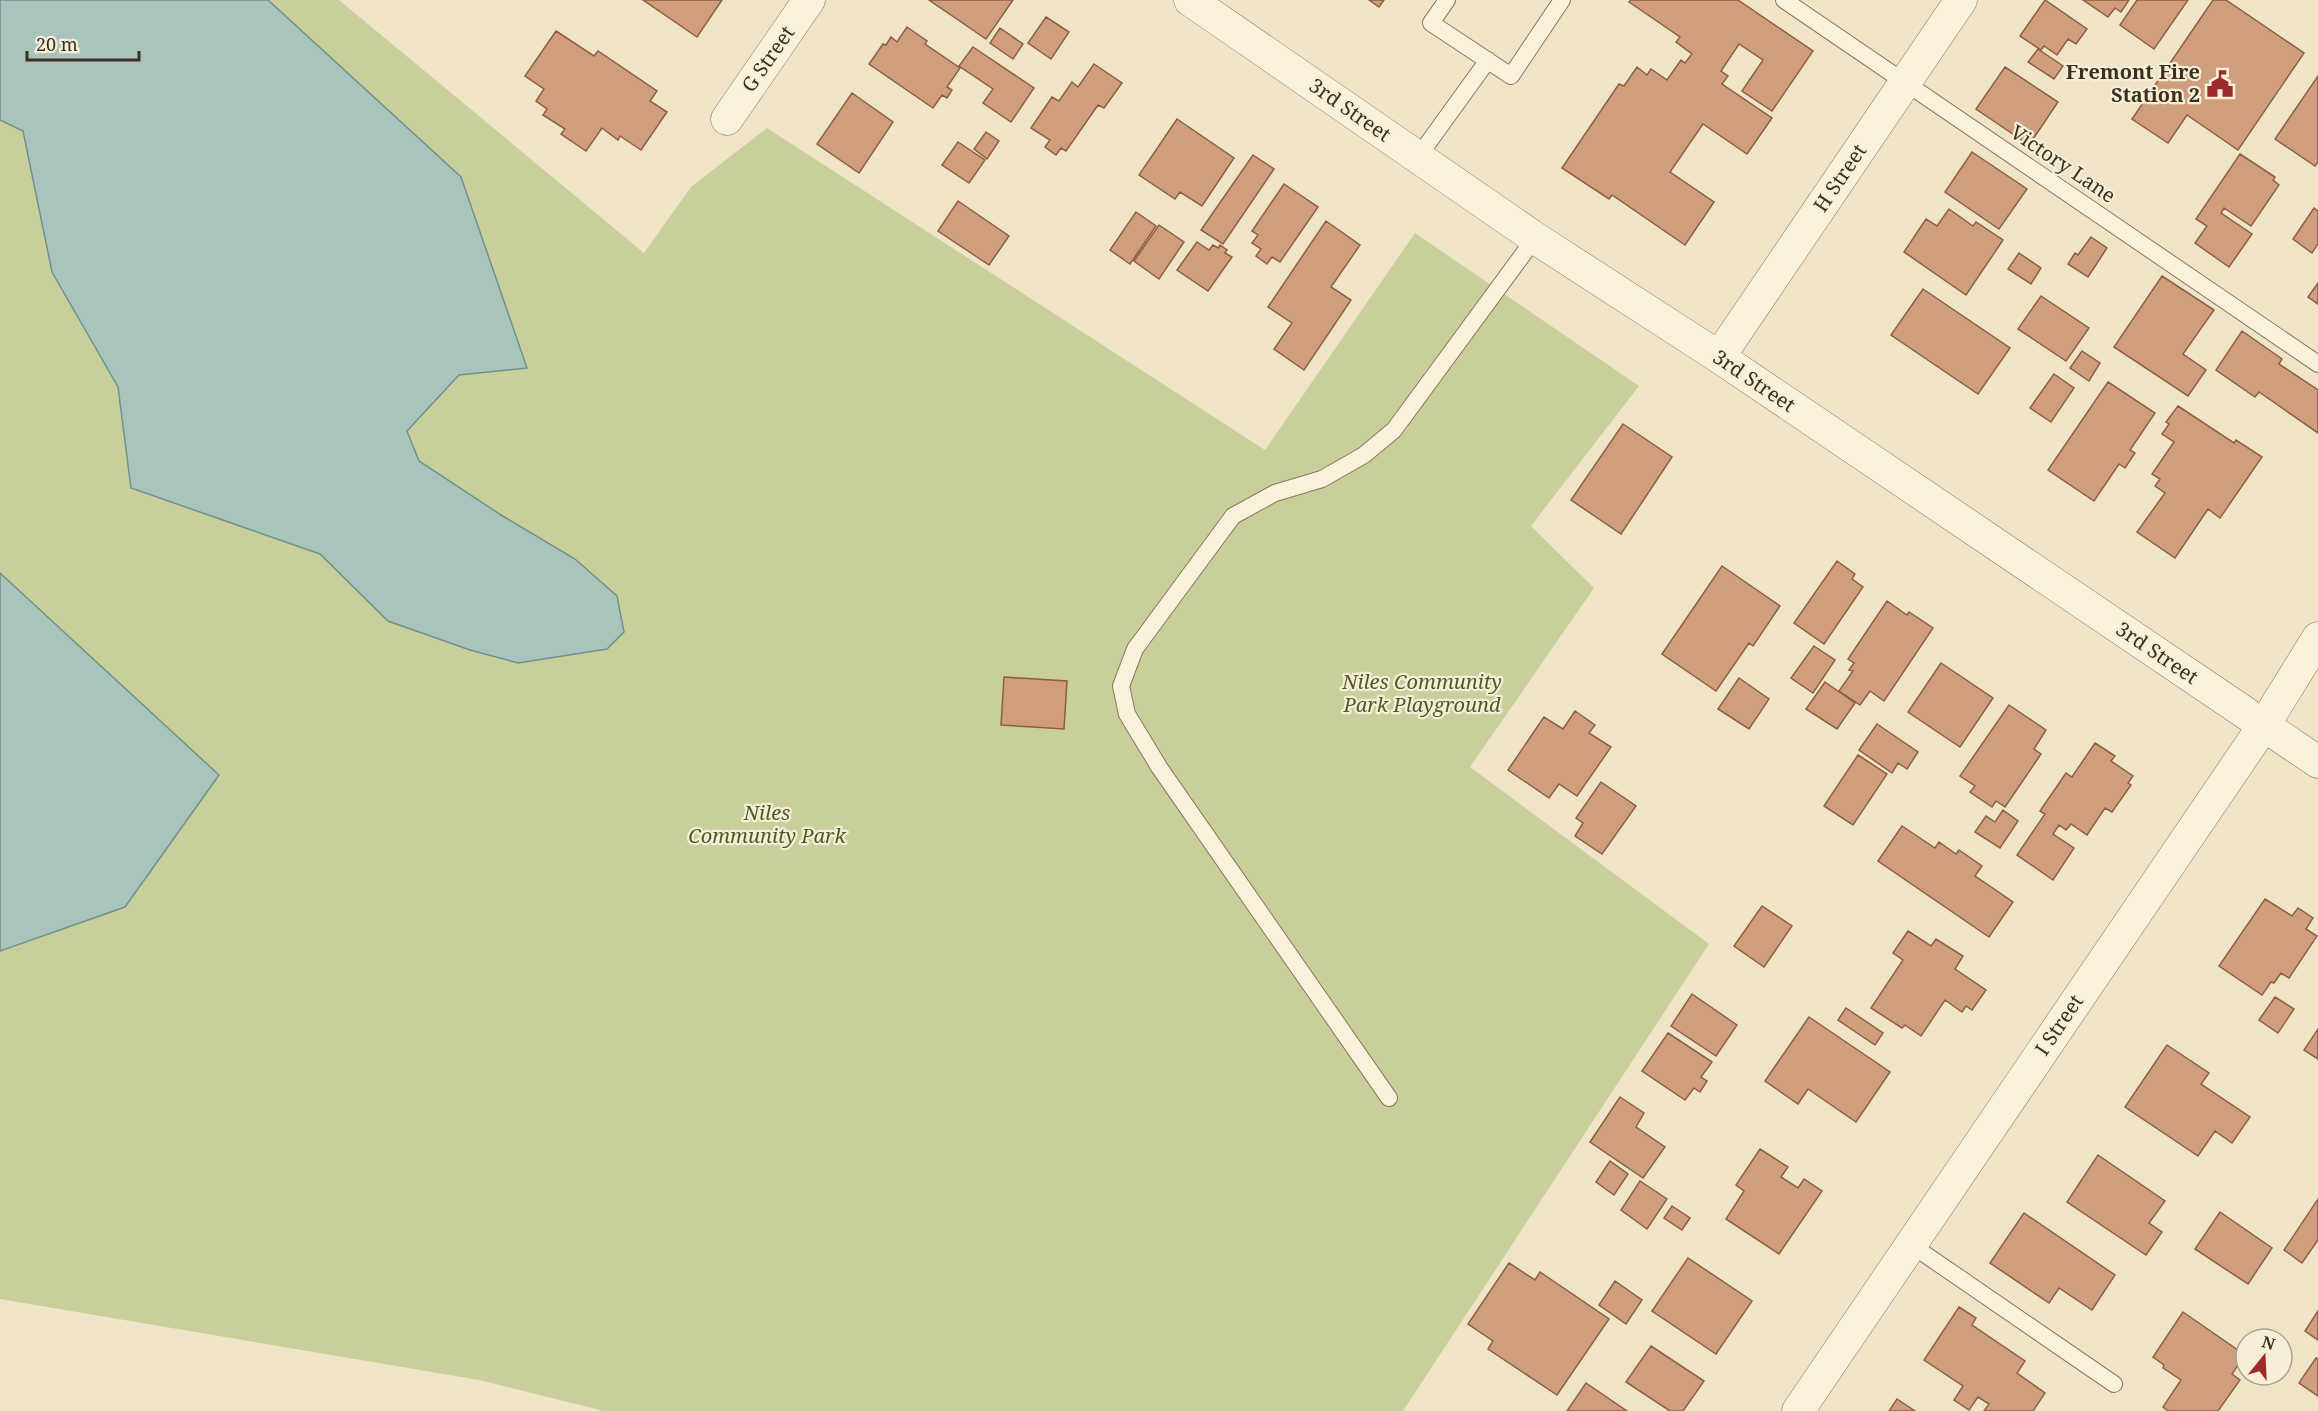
<svg xmlns="http://www.w3.org/2000/svg" width="2318" height="1411" font-family="'Noto Serif',serif">
  <rect width="100%" height="100%" fill="#f0e4c8"/>
  <path fill="#c9cf9b" d="M 0,0 L 339,0 L 644,253 L 691,187 L 767,128 L 1265,450 L 1415,233 L 1639,386 L 1531,526 L 1594,588 L 1470,767 L 1709,944 L 1403,1411 L 604,1411 L 479,1380 L 0,1299 Z"/>
  <path fill="#a9c4bc" stroke="#6f938a" stroke-width="1.5" d="M 0,0 L 268,0 L 461,177 L 527,368 L 459,375 L 407,431 L 419,461 L 501,515 L 575,559 L 617,596 L 624,632 L 607,649 L 518,663 L 470,650 L 388,621 L 320,554 L 131,488 L 118,387 L 52,272 L 23,131 L 0,120 Z
    M 0,573 L 219,775 L 125,907 L 0,951 Z"/>
  <path fill="#cf9f7d" stroke="#8d5f41" stroke-width="1.5" d="M 643,0 L 722,0 L 697,37 Z
    M 929,0 L 1013,0 L 986,39 Z
    M 1369,0 L 1384,0 L 1379,7 Z
    M 1631,0 L 1738,0 L 1813,51 L 1772,111 L 1742,91 L 1763,60 L 1739,44 L 1721,71 L 1728,76 L 1722,84 L 1772,118 L 1747,154 L 1703,124 L 1670,172 L 1714,202 L 1685,245 L 1612,195 L 1609,199 L 1562,168 L 1619,84 L 1624,86 L 1637,67 L 1647,75 L 1651,69 L 1667,80 L 1681,60 L 1685,63 L 1692,54 L 1676,42 L 1680,37 L 1629,2 Z
    M 2045,0 L 2087,29 L 2076,44 L 2068,39 L 2057,55 L 2044,46 L 2041,50 L 2020,36 Z
    M 2083,0 L 2129,0 L 2121,12 L 2115,8 L 2108,17 Z
    M 2137,0 L 2188,0 L 2154,49 L 2120,25 Z
    M 2213,0 L 2226,0 L 2304,53 L 2238,150 L 2187,115 L 2168,143 L 2132,119 Z
    M 1046,17 L 1069,32 L 1051,59 L 1028,43 Z
    M 907,27 L 927,41 L 925,44 L 960,68 L 947,87 L 952,90 L 947,98 L 942,95 L 933,108 L 869,64 L 883,44 L 886,45 L 891,37 L 897,42 Z
    M 1000,28 L 1023,44 L 1013,59 L 990,43 Z
    M 556,31 L 594,56 L 598,51 L 657,91 L 650,101 L 667,112 L 641,150 L 620,136 L 618,140 L 602,128 L 586,151 L 561,134 L 565,129 L 543,115 L 547,109 L 536,101 L 544,89 L 525,76 Z
    M 973,47 L 1034,88 L 1011,122 L 983,103 L 993,89 L 959,66 Z
    M 2038,49 L 2063,66 L 2054,79 L 2028,62 Z
    M 1094,64 L 1122,83 L 1104,108 L 1098,105 L 1066,151 L 1061,148 L 1056,155 L 1045,147 L 1050,140 L 1031,128 L 1052,97 L 1059,101 L 1072,82 L 1078,87 Z
    M 2005,67 L 2058,102 L 2029,145 L 1976,109 Z
    M 2318,76 L 2318,162 L 2315,166 L 2275,139 Z
    M 852,93 L 893,122 L 859,173 L 817,144 Z
    M 1177,119 L 1234,158 L 1202,206 L 1180,192 L 1175,199 L 1139,175 Z
    M 986,132 L 999,141 L 987,159 L 974,149 Z
    M 958,142 L 985,160 L 969,183 L 942,165 Z
    M 1972,152 L 2027,189 L 1999,229 L 1945,192 Z
    M 2240,154 L 2275,177 L 2273,180 L 2279,185 L 2251,226 L 2224,208 L 2221,213 L 2252,234 L 2229,267 L 2195,243 L 2207,226 L 2196,219 Z
    M 1253,155 L 1274,169 L 1223,244 L 1201,230 Z
    M 1284,184 L 1318,207 L 1280,262 L 1272,257 L 1267,264 L 1256,256 L 1261,249 L 1252,243 L 1258,235 L 1252,231 Z
    M 958,201 L 1009,236 L 989,265 L 938,231 Z
    M 2314,208 L 2318,211 L 2318,244 L 2312,253 L 2293,239 Z
    M 1949,209 L 1973,226 L 1976,222 L 2003,240 L 1966,295 L 1904,252 L 1926,219 L 1937,226 Z
    M 1136,212 L 1156,226 L 1130,264 L 1110,250 Z
    M 1326,221 L 1360,245 L 1331,287 L 1351,300 L 1304,370 L 1274,349 L 1292,323 L 1268,307 Z
    M 1159,225 L 1184,242 L 1159,279 L 1134,261 Z
    M 2091,237 L 2107,248 L 2088,277 L 2068,264 L 2075,253 L 2078,255 Z
    M 1197,242 L 1209,250 L 1213,245 L 1218,248 L 1220,245 L 1227,250 L 1225,253 L 1232,257 L 1208,291 L 1177,270 Z
    M 2019,253 L 2041,268 L 2031,284 L 2008,269 Z
    M 2162,276 L 2214,310 L 2183,354 L 2206,370 L 2188,396 L 2114,347 Z
    M 2318,283 L 2318,304 L 2308,297 Z
    M 1923,289 L 2010,348 L 1978,394 L 1891,335 Z
    M 2041,296 L 2089,328 L 2066,361 L 2018,329 Z
    M 2242,331 L 2282,359 L 2279,364 L 2318,390 L 2318,433 L 2259,392 L 2255,397 L 2216,370 Z
    M 2082,351 L 2100,363 L 2089,381 L 2070,368 Z
    M 2054,374 L 2074,388 L 2051,422 L 2030,408 Z
    M 2108,382 L 2155,413 L 2130,450 L 2135,453 L 2125,468 L 2119,464 L 2094,501 L 2048,470 Z
    M 2178,406 L 2234,443 L 2236,440 L 2262,457 L 2220,518 L 2208,509 L 2175,558 L 2137,532 L 2165,493 L 2155,486 L 2160,479 L 2152,474 L 2174,442 L 2162,434 L 2169,424 L 2166,422 Z
    M 1623,424 L 1672,457 L 1621,534 L 1571,500 Z
    M 1837,561 L 1855,574 L 1852,579 L 1863,587 L 1824,644 L 1794,623 Z
    M 1722,566 L 1780,606 L 1753,646 L 1749,643 L 1716,691 L 1662,654 Z
    M 1887,601 L 1907,615 L 1909,612 L 1933,628 L 1884,701 L 1870,691 L 1860,705 L 1839,691 L 1853,671 L 1849,670 L 1854,663 L 1848,659 Z
    M 1814,646 L 1835,660 L 1813,693 L 1791,678 Z
    M 1941,663 L 1993,698 L 1960,747 L 1908,712 Z
    M 1004,677 L 1067,681 L 1064,729 L 1001,725 Z
    M 1739,678 L 1769,699 L 1749,729 L 1718,709 Z
    M 1825,682 L 1855,703 L 1837,729 L 1806,709 Z
    M 2009,705 L 2046,730 L 2034,749 L 2041,754 L 2005,807 L 1996,801 L 1992,807 L 1970,792 L 1975,786 L 1960,776 Z
    M 1575,711 L 1595,725 L 1589,733 L 1611,747 L 1577,796 L 1559,784 L 1549,798 L 1508,770 L 1544,717 L 1563,729 Z
    M 1877,724 L 1918,752 L 1907,769 L 1898,763 L 1892,773 L 1859,750 Z
    M 2095,743 L 2115,756 L 2111,761 L 2133,776 L 2128,783 L 2131,785 L 2112,812 L 2105,808 L 2087,835 L 2071,824 L 2066,830 L 2059,825 L 2053,834 L 2074,848 L 2053,880 L 2017,855 L 2045,814 L 2040,811 L 2066,773 L 2072,777 Z
    M 1858,755 L 1887,774 L 1853,825 L 1824,806 Z
    M 1601,782 L 1636,806 L 1602,854 L 1575,836 L 1583,823 L 1576,818 Z
    M 2003,810 L 2018,821 L 2000,848 L 1975,832 L 1986,816 L 1995,822 Z
    M 1902,826 L 1935,848 L 1939,842 L 1956,854 L 1959,850 L 1982,866 L 1975,876 L 2013,902 L 1989,937 L 1878,861 Z
    M 2265,899 L 2292,916 L 2298,908 L 2313,918 L 2306,929 L 2317,936 L 2289,978 L 2281,973 L 2274,983 L 2271,982 L 2262,995 L 2219,966 Z
    M 1762,906 L 1792,926 L 1764,967 L 1734,946 Z
    M 1908,931 L 1931,946 L 1936,939 L 1963,956 L 1955,969 L 1986,990 L 1972,1010 L 1966,1006 L 1962,1012 L 1945,1000 L 1921,1036 L 1905,1025 L 1902,1028 L 1871,1008 L 1903,960 L 1893,953 Z
    M 1692,994 L 1737,1025 L 1716,1056 L 1671,1026 Z
    M 2275,997 L 2294,1009 L 2278,1033 L 2259,1020 Z
    M 1846,1008 L 1883,1033 L 1875,1045 L 1838,1020 Z
    M 1809,1017 L 1890,1072 L 1856,1122 L 1808,1089 L 1798,1104 L 1765,1081 Z
    M 2318,1029 L 2318,1059 L 2304,1050 Z
    M 1668,1033 L 1712,1062 L 1701,1077 L 1707,1081 L 1700,1092 L 1694,1088 L 1685,1100 L 1642,1071 Z
    M 2167,1045 L 2209,1073 L 2201,1084 L 2250,1117 L 2232,1143 L 2215,1131 L 2198,1156 L 2125,1107 Z
    M 1620,1097 L 1644,1113 L 1636,1127 L 1665,1147 L 1643,1178 L 1590,1142 Z
    M 1760,1149 L 1788,1167 L 1781,1177 L 1798,1188 L 1804,1179 L 1822,1191 L 1779,1254 L 1726,1219 L 1744,1191 L 1736,1185 Z
    M 2098,1155 L 2165,1201 L 2149,1223 L 2162,1232 L 2146,1255 L 2067,1202 Z
    M 1610,1161 L 1628,1174 L 1614,1195 L 1596,1182 Z
    M 1640,1181 L 1667,1199 L 1647,1229 L 1621,1210 Z
    M 2318,1199 L 2318,1240 L 2302,1263 L 2284,1250 Z
    M 1672,1206 L 1690,1218 L 1682,1230 L 1664,1218 Z
    M 2220,1212 L 2272,1248 L 2248,1284 L 2195,1249 Z
    M 2024,1213 L 2115,1275 L 2092,1310 L 2059,1288 L 2049,1303 L 1990,1263 Z
    M 1688,1258 L 1752,1301 L 1716,1354 L 1652,1311 Z
    M 1509,1263 L 1535,1280 L 1540,1272 L 1609,1319 L 1557,1395 L 1488,1349 L 1493,1341 L 1468,1324 Z
    M 1615,1281 L 1642,1300 L 1626,1324 L 1599,1305 Z
    M 1959,1307 L 1976,1318 L 1972,1325 L 2025,1361 L 2017,1373 L 2045,1393 L 2033,1411 L 1984,1411 L 1989,1404 L 1978,1397 L 1969,1410 L 1954,1400 L 1963,1386 L 1924,1360 Z
    M 2318,1311 L 2318,1340 L 2305,1331 Z
    M 2183,1312 L 2245,1355 L 2232,1374 L 2240,1380 L 2218,1411 L 2168,1411 L 2163,1407 L 2181,1380 L 2163,1368 L 2164,1365 L 2153,1357 Z
    M 1651,1346 L 1704,1381 L 1683,1411 L 1670,1411 L 1626,1382 Z
    M 2316,1358 L 2318,1359 L 2318,1396 L 2299,1383 Z
    M 1586,1383 L 1627,1411 L 1567,1411 Z
    M 1897,1399 L 1915,1411 L 1889,1411 Z"/>
  <g fill="none" stroke-linecap="round" stroke-linejoin="round">
    <defs>
      <path id="service" d="M 1447,0 L 1431,23 L 1511,76 L 1562,0
        M 1784,0 L 2318,364
        M 1418,157 L 1488,60
        M 1389,1098 L 1159,767 L 1127,714 L 1121,686 L 1135,649 L 1233,516 L 1275,493 L 1322,479 L 1364,455 L 1394,430 L 1535,238
        M 1910,1244 L 2114,1384"/>
      <path id="minor" d="M 1190,0 L 1535,238 L 1719,357 L 2318,762
        M 727,119 L 809,0
        M 1719,357 L 1961,0
        M 1798,1411 L 2264,725 L 2318,638"/>
    </defs>
    <use href="#service" stroke="#8d765c" stroke-width="18"/>
    <use href="#minor" stroke="#8d765c" stroke-width="33"/>
    <use href="#service" stroke="#faf1dc" stroke-width="16"/>
    <use href="#minor" stroke="#faf1dc" stroke-width="32"/>
  </g>
  <defs>
    <symbol id="civic-bare" viewBox="-9 -9 18 18"><path d="M-.6-6.5H3V-4.5H.6V-3L4-1V1h2V6H-6V1h2V-1L-.6-3ZM-1.2 2.5V6h2.4V2.5Z" fill="#9e2a2b" stroke="#f7eed8" stroke-width="2.5" paint-order="stroke"/></symbol>
  </defs>
  <g fill-rule="evenodd">
    <use href="#civic-bare" x="2201" y="65" width="38" height="38"/>
  </g>
  <g text-anchor="middle" stroke-width="4.5" stroke-linejoin="round" paint-order="stroke">
    <g font-size="20" fill="#3d2e20" stroke="#f7eed8">
      <text transform="translate(768 59) rotate(-55)" y="7">G Street</text>
      <text transform="translate(1350 110) rotate(35)" y="7">3rd Street</text>
      <text transform="translate(2063 164) rotate(34)" y="7">Victory Lane</text>
      <text transform="translate(1840 178) rotate(-56)" y="7">H Street</text>
      <text transform="translate(1754 381) rotate(34)" y="7">3rd Street</text>
      <text transform="translate(2157 653) rotate(34)" y="7">3rd Street</text>
      <text transform="translate(2059 1025) rotate(-56)" y="7">I Street</text>
    </g>
    <g font-size="20" font-weight="bold" fill="#3d2e20" stroke="#f7eed8" text-anchor="end">
      <text x="2200" y="79">Fremont Fire<tspan x="2200" dy="23">Station 2</tspan></text>
    </g>
    <g font-size="20" font-style="italic" fill="#4d5a26" stroke="#f7eed8">
      <text x="1422" y="689">Niles Community<tspan x="1422" dy="23">Park Playground</tspan></text>
      <text x="767" y="820">Niles<tspan x="767" dy="23">Community Park</tspan></text>
    </g>
  </g>
  <g transform="translate(2264 1357) rotate(18)"><circle r="28" fill="#f7eed8" stroke="#ada18e" stroke-width="1.5"/>
  <path d="M0-4.5L10 22L0 15L-10 22Z" fill="#9e2a2b"/>
  <text y="-9" font-size="16" font-weight="bold" text-anchor="middle" fill="#3d2e20">N</text>
  </g>
  <path d="M27 51v9h112v-9" fill="none" stroke="#3d2e20" stroke-width="3"/>
  <text x="36" y="51" font-size="18" fill="#3d2e20" stroke="#f7eed8" stroke-width="4.5" paint-order="stroke">20 m</text>
</svg>
